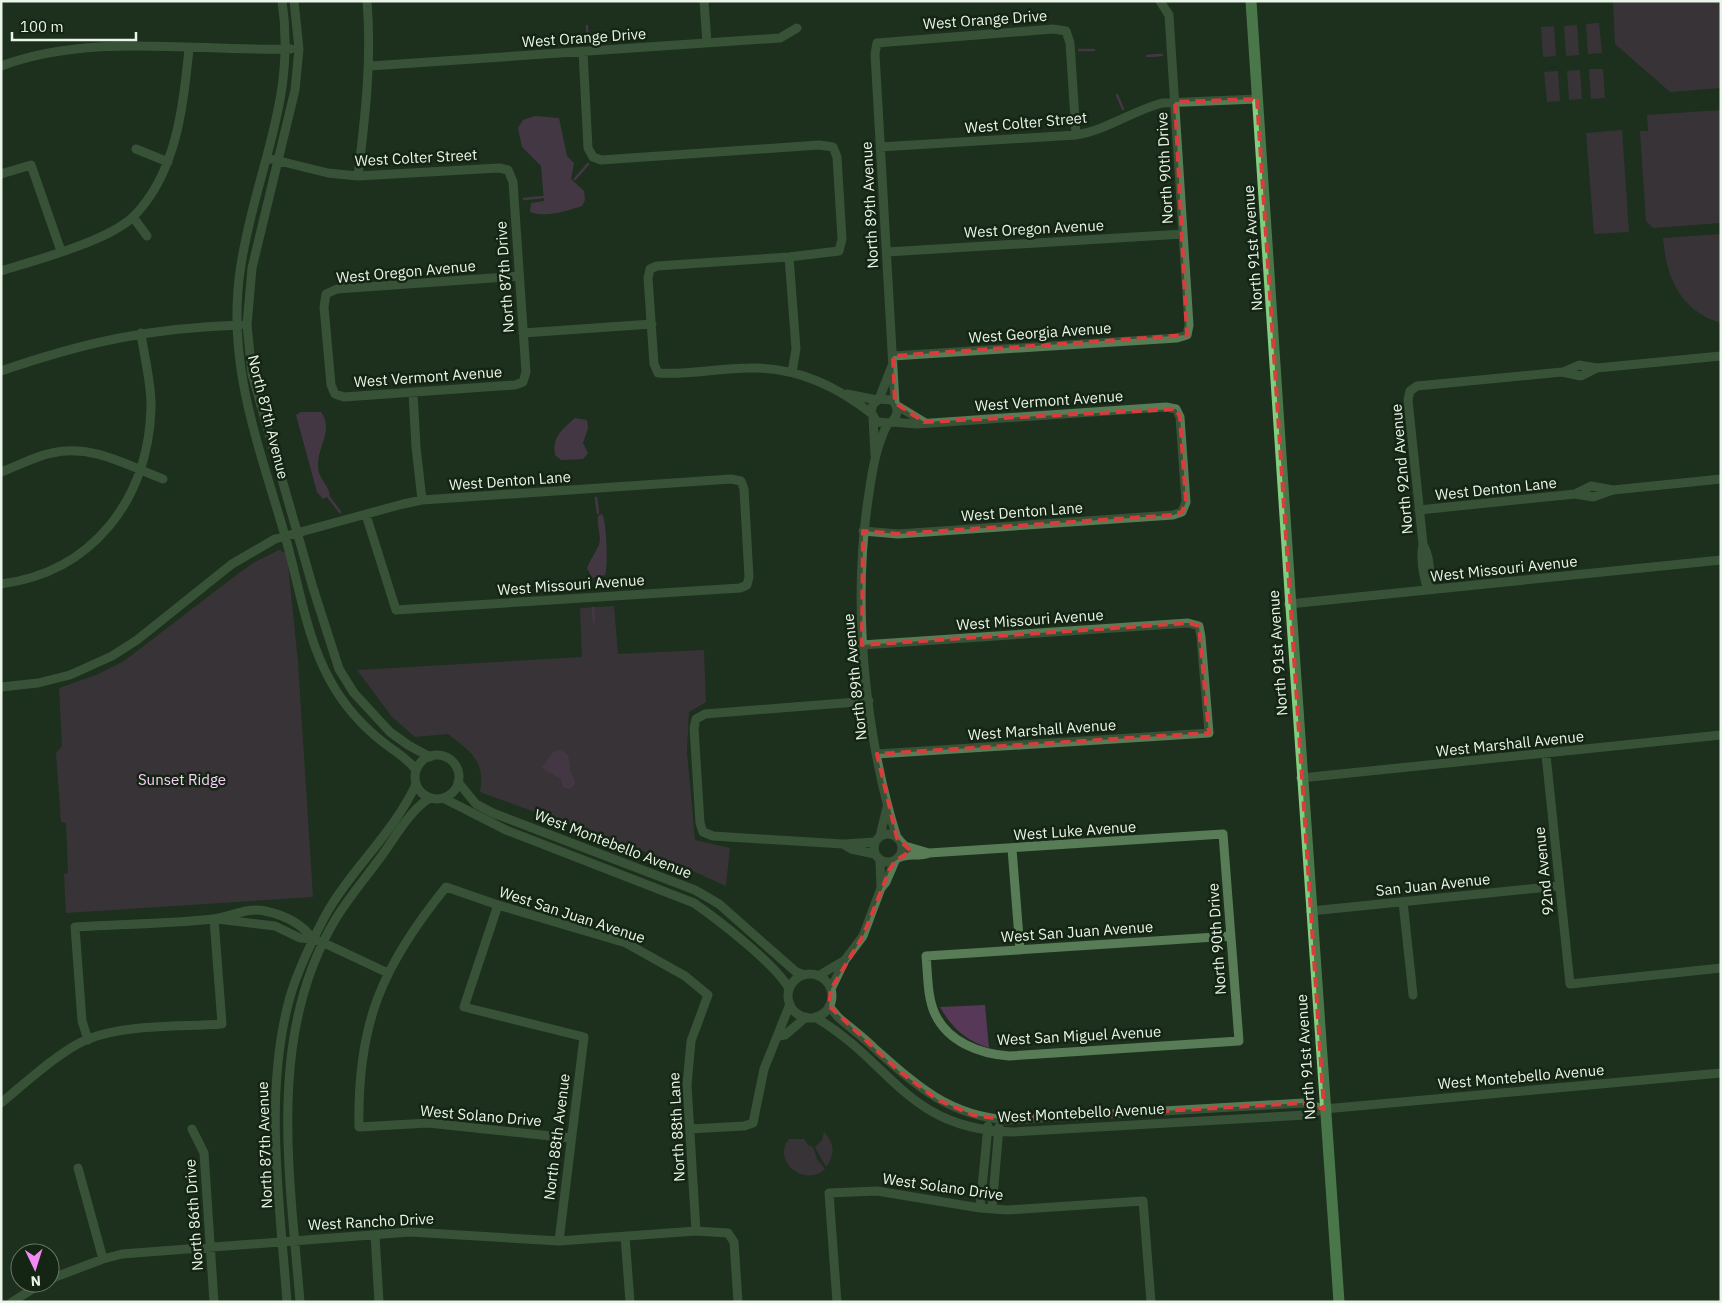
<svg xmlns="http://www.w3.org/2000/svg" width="1722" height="1303" font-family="'IBM Plex Sans',sans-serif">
  <rect width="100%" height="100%" fill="#1d2f1d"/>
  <path fill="#583858" d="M 1613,1 L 1721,1 L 1721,88 L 1670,92 L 1615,44 Z
    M 1599,23 L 1602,53 L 1588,54 L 1586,24 Z
    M 1577,25 L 1579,55 L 1566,56 L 1564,26 Z
    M 1554,26 L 1556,56 L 1543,57 L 1541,27 Z
    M 1589,69 L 1603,69 L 1605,98 L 1591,99 Z
    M 1580,70 L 1582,99 L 1569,100 L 1567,71 Z
    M 1558,71 L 1560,101 L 1547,102 L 1544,72 Z
    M 1721,110 L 1721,223 L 1653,228 L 1646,221 L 1640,131 L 1648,131 L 1647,115 Z
    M 1622,130 L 1629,232 L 1594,234 L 1586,133 Z
    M 1721,234 L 1721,323 C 1680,311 1666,277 1663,238 Z
    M 279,550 L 287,554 L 298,662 L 313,897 L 66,913 L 64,874 L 68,873 L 66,823 L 61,822 L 56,753 L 62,746 L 59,688 L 96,675 L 124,661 L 239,573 L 255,562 Z
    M 614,606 L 618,654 L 704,650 L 706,702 L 689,712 L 687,752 L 695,840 L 730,848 L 726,886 L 675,863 L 480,792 C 486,761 470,751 448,734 L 415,737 L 392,717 L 357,670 L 582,657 L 580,608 Z
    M 985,1005 L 989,1048 C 965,1040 952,1028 940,1007 Z
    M 824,1132 C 834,1143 836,1155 826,1167 L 815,1147 L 822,1140 Z
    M 789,1139 L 804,1139 L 808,1145 L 813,1147 L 817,1159 L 825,1169 C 805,1188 771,1161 789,1139 Z"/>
  <path fill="#744274" d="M 535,116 L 559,118 L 567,156 L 574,163 L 571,179 L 584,191 L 585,200 L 582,206 C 566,211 546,218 530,212 L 531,203 L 544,201 L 541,166 L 522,147 L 518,128 L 523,120 Z
    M 301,412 L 321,412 C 334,430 317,448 318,466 C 318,478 327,483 330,495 L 323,499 L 317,492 L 296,415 Z
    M 575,418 L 587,420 L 588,428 L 583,443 L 588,453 L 583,459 L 561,460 L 555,455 C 552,436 563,429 575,418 Z
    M 602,514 C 607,522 608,568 605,575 L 592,578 L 587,568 C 590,560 594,555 598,547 C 603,537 596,526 598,516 Z
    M 558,750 C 573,753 567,761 571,772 C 572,776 575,779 575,784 L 570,789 L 563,787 L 561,779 L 542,768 L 552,753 Z"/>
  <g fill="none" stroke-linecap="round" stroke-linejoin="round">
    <path stroke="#744274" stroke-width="2.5" d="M 587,26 L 588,43
      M 1079,50 L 1094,50
      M 1147,56 L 1162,55
      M 1117,95 L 1123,109
      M 575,179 L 588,164
      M 524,199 L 543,197
      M 327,495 L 340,512
      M 596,498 L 598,513
      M 593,608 L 594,622"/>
    <path stroke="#577c56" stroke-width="9" d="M 282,1 C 297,100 255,172 241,265 C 225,362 259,445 285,536 C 299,584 306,638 331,682 C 345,707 365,729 388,746 C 399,754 408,759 416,770
      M 294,1 L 299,49 L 295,90 L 252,268 L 247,325 L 252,374 L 313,588 L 339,669 L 354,693 L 390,732 L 408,745 L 430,757
      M 704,1 L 707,43
      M 583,52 L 588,148 L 593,157 L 601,160 L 819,145 L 833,147 L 837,157 L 842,239 L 839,251 L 789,257 L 657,266 L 650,269 L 648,278 L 654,364 L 658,373 C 689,375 719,368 750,368 C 795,367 837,386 872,414
      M 1,66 C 93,32 196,52 291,49
      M 370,66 L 780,38 L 797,28
      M 880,147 L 1076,135 C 1107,130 1132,111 1162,103 L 1257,99
      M 136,149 L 168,162
      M 267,158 L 328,173 L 358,176 L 499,168 L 508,170 L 513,182 L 526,372 L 523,382 L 515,385 L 344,397 L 335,394 L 331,385 L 324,307 L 326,294 L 337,289 L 519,276
      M 1,174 L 31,165 L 61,251
      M 358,176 C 365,117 372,61 367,1
      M 133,217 L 147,236
      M 887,252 L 1183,234
      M 789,257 L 796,349 L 792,372
      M 1,271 C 36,260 109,241 134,216 C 177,172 183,106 189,49
      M 523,333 L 652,324
      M 893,356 L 1177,338 L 1187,335 L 1189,325 L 1169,15 L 1160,1
      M 1,371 C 85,342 150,328 240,325
      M 1563,372 L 1579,365 L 1597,368 L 1721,356
      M 413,393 L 416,447 L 422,500
      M 847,394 L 877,400
      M 879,399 L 892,400 C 899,407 899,416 890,423 L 877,422 L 871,412 L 873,404 L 879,399 L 892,366
      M 895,403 L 875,54 L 877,43 L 1053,29 L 1066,31 L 1070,43 L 1076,135
      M 896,405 L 924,422
      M 873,418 L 875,455
      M 888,423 C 875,448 872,473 868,500 C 852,607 865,735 897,838
      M 1,472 C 18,466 35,456 52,453 C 92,444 126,465 163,479
      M 1575,494 L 1591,486 L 1613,490 L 1721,479
      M 1419,510 L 1575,494 L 1593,497 L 1613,490
      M 863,531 L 898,534 L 1173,515 L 1182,512 L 1186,502 L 1180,417 L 1176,409 L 1166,407 L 917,424 L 892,422
      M 1423,544 C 1431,559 1431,574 1428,590
      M 1,584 C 93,572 148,499 151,409 C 152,384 144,357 141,333
      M 1428,590 C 1423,575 1420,560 1423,544 L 1408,400 L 1410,391 L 1417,386 L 1562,372 L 1581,376 L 1597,368
      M 1289,604 L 1721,560
      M 862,645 L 1188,623 L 1199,626 L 1201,637 L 1209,733 L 877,754
      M 1,687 L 38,683 L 70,675 L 112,656 L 137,640 L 232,564 L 275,539 L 403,504 L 422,500 L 731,479 L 741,481 L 744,489 L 749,577 L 747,585 L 740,588 L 396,610 L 366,515
      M 869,701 L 705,714 L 696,719 L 694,728 L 700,823 L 703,832 L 713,836 L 843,844 L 875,842
      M 1546,755 L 1570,984 L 1721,968
      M415 777a22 22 0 1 1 44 0a22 22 0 1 1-44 0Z
      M 1301,778 L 1721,735
      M 458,782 L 476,804 L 493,813 L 695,890 L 719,904 L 795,971 L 804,975
      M 443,798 L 506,830 L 694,903 C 717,919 778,966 789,989
      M874 848a14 14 0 1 1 28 0a14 14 0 1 1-28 0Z
      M 880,836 L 887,807
      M 900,841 L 905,846 L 929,853
      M 843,844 L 851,849 L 875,854
      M 1012,849 L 1020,950
      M 898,858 C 908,853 919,857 929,853 L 1223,834 L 1239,1041 L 1009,1056 C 980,1054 948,1042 935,1014 C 927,997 928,974 926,956 L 1231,936
      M 880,860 L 881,888
      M 1403,902 L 1413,995
      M 498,905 L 464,1007 L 584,1037 L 559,1241
      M 1311,911 L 1559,886
      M 217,919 L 275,926 L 300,938 L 313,939 L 324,943 L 388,973
      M788 996a22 22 0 1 1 44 0a22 22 0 1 1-44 0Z
      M 818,976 L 845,960
      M 831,989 L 845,960 L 863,936 L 881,888 L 886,882 L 895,861
      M 829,1006 L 838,1017 C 849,1027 862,1036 873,1047 C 916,1085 947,1115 1007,1120 L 1303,1103 L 1324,1109
      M 815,1017 C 893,1063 906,1129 1012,1132 L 1306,1115 L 1324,1109 L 1721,1073
      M 779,1036 L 785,1035 L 806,1017
      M 88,1040 L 82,1021 L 75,927 C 121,924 168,924 213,919 C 231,917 246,907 265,911 C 284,915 302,924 313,939
      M 1,1103 C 24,1084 61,1050 88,1039 C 127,1024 181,1027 222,1024 L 214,919
      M 192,1129 L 204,1153 L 214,1302
      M 690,1129 L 744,1126 L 753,1123 L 764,1069 L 790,1004
      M 570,1138 L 428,1123 L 359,1127 C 357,1024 382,966 446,887 L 498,905 L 626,943 L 685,976 L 708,995 L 691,1041 L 687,1085 L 696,1231
      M 78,1168 L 103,1259
      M 980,1208 L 988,1126
      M 992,1209 L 999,1127
      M 375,1235 L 379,1302
      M 625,1236 L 630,1302
      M 50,1279 L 103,1259 L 122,1254 L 410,1232 L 559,1241 L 696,1231 L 728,1233 L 734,1242 L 738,1302
      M 12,1302 L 42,1283
      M 287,1302 C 280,1203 263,1093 290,997 C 298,969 311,943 324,918 C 350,870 394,833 416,784
      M 300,1302 C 290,1175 266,1036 335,920 C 347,900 363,881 377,862 C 392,843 409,810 430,798
      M 837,1302 L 829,1193 L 877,1191 L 980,1208 L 1007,1210 L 1143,1201 L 1151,1302"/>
    <path stroke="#81ce7e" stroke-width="11" d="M 1251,1 C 1281,435 1306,868 1339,1302"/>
  </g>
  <path d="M0 0H1722V1303H0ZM 1257,99 L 1324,1109 L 1303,1103 L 1007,1120 L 973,1115 L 938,1100 L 899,1071 L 829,1006 L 831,989 L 863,936 L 890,869 L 895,861 L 911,851 L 897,838 L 877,754 L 1209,733 L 1199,626 L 1188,623 L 862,645 L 863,531 L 898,534 L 1173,515 L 1182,512 L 1186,502 L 1180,417 L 1176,409 L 924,422 L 895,403 L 893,356 L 1187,335 L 1175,102 Z" fill="#1d2f1d" fill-opacity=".55" fill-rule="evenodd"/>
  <path fill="none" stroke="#d83c3b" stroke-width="4" stroke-dasharray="10 6" stroke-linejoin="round" d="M 1257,99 L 1324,1109 L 1303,1103 L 1007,1120 L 973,1115 L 938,1100 L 899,1071 L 829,1006 L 831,989 L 863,936 L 890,869 L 895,861 L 911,851 L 897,838 L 877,754 L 1209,733 L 1199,626 L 1188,623 L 862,645 L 863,531 L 898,534 L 1173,515 L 1182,512 L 1186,502 L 1180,417 L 1176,409 L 924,422 L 895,403 L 893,356 L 1187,335 L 1175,102 Z"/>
  <g text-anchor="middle" stroke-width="5" stroke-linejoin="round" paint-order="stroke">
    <g font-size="15" fill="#eaf5e9" stroke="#142513">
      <text transform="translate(985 20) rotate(-4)" y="5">West Orange Drive</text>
      <text transform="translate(584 38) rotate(-4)" y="5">West Orange Drive</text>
      <text transform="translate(1026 123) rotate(-5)" y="5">West Colter Street</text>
      <text transform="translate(416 158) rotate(-3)" y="5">West Colter Street</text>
      <text transform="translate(1165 168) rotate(-93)" y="5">North 90th Drive</text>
      <text transform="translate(870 205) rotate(-93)" y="5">North 89th Avenue</text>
      <text transform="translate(1034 229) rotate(-3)" y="5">West Oregon Avenue</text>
      <text transform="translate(1253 248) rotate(-94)" y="5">North 91st Avenue</text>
      <text transform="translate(406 272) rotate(-5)" y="5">West Oregon Avenue</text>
      <text transform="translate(505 277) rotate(-94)" y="5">North 87th Drive</text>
      <text transform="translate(1040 333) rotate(-4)" y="5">West Georgia Avenue</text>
      <text transform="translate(428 377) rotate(-4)" y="5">West Vermont Avenue</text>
      <text transform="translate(1049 401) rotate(-4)" y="5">West Vermont Avenue</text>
      <text transform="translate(268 417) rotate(76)" y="5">North 87th Avenue</text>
      <text transform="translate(1402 469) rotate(-95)" y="5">North 92nd Avenue</text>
      <text transform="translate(510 481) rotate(-4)" y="5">West Denton Lane</text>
      <text transform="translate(1496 489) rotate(-6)" y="5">West Denton Lane</text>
      <text transform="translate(1022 512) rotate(-4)" y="5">West Denton Lane</text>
      <text transform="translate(1504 569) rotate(-6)" y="5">West Missouri Avenue</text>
      <text transform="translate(571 585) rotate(-4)" y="5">West Missouri Avenue</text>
      <text transform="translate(1030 620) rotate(-4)" y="5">West Missouri Avenue</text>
      <text transform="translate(1278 653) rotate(-94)" y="5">North 91st Avenue</text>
      <text transform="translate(855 677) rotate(-96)" y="5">North 89th Avenue</text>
      <text transform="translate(1042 730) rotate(-4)" y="5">West Marshall Avenue</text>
      <text transform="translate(1510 744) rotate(-6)" y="5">West Marshall Avenue</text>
      <text transform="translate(1075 831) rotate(-4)" y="5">West Luke Avenue</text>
      <text transform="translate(613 844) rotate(21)" y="5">West Montebello Avenue</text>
      <text transform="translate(1544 871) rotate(-96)" y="5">92nd Avenue</text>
      <text transform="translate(1433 885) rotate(-6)" y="5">San Juan Avenue</text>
      <text transform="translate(572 915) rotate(18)" y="5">West San Juan Avenue</text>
      <text transform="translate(1077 932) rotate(-4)" y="5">West San Juan Avenue</text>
      <text transform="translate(1217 939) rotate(-94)" y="5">North 90th Drive</text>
      <text transform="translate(1079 1036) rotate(-3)" y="5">West San Miguel Avenue</text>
      <text transform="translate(1306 1057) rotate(-94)" y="5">North 91st Avenue</text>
      <text transform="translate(1521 1077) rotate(-5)" y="5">West Montebello Avenue</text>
      <text transform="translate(1081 1113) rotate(-3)" y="5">West Montebello Avenue</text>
      <text transform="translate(481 1116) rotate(5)" y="5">West Solano Drive</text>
      <text transform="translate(677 1127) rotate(-93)" y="5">North 88th Lane</text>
      <text transform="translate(557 1137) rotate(-83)" y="5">North 88th Avenue</text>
      <text transform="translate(265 1145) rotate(-92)" y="5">North 87th Avenue</text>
      <text transform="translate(943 1187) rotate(8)" y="5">West Solano Drive</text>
      <text transform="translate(194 1215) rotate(-94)" y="5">North 86th Drive</text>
      <text transform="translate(371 1222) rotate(-3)" y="5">West Rancho Drive</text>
    </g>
    <g font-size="15" fill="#fccefb" stroke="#142513">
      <text x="182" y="785">Sunset Ridge</text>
    </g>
  </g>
  <rect width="1722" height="1303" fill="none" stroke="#eaf5e9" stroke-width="5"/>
  <g transform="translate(35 1268) rotate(176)"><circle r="24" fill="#142513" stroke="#6a7869"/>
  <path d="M0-4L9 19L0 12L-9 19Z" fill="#f28af3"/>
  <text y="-8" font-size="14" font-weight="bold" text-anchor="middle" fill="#eaf5e9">N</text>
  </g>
  <path d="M12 32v8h124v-8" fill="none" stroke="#eaf5e9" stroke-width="2.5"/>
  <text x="20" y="32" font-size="15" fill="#eaf5e9" stroke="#142513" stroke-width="4" paint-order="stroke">100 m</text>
</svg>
